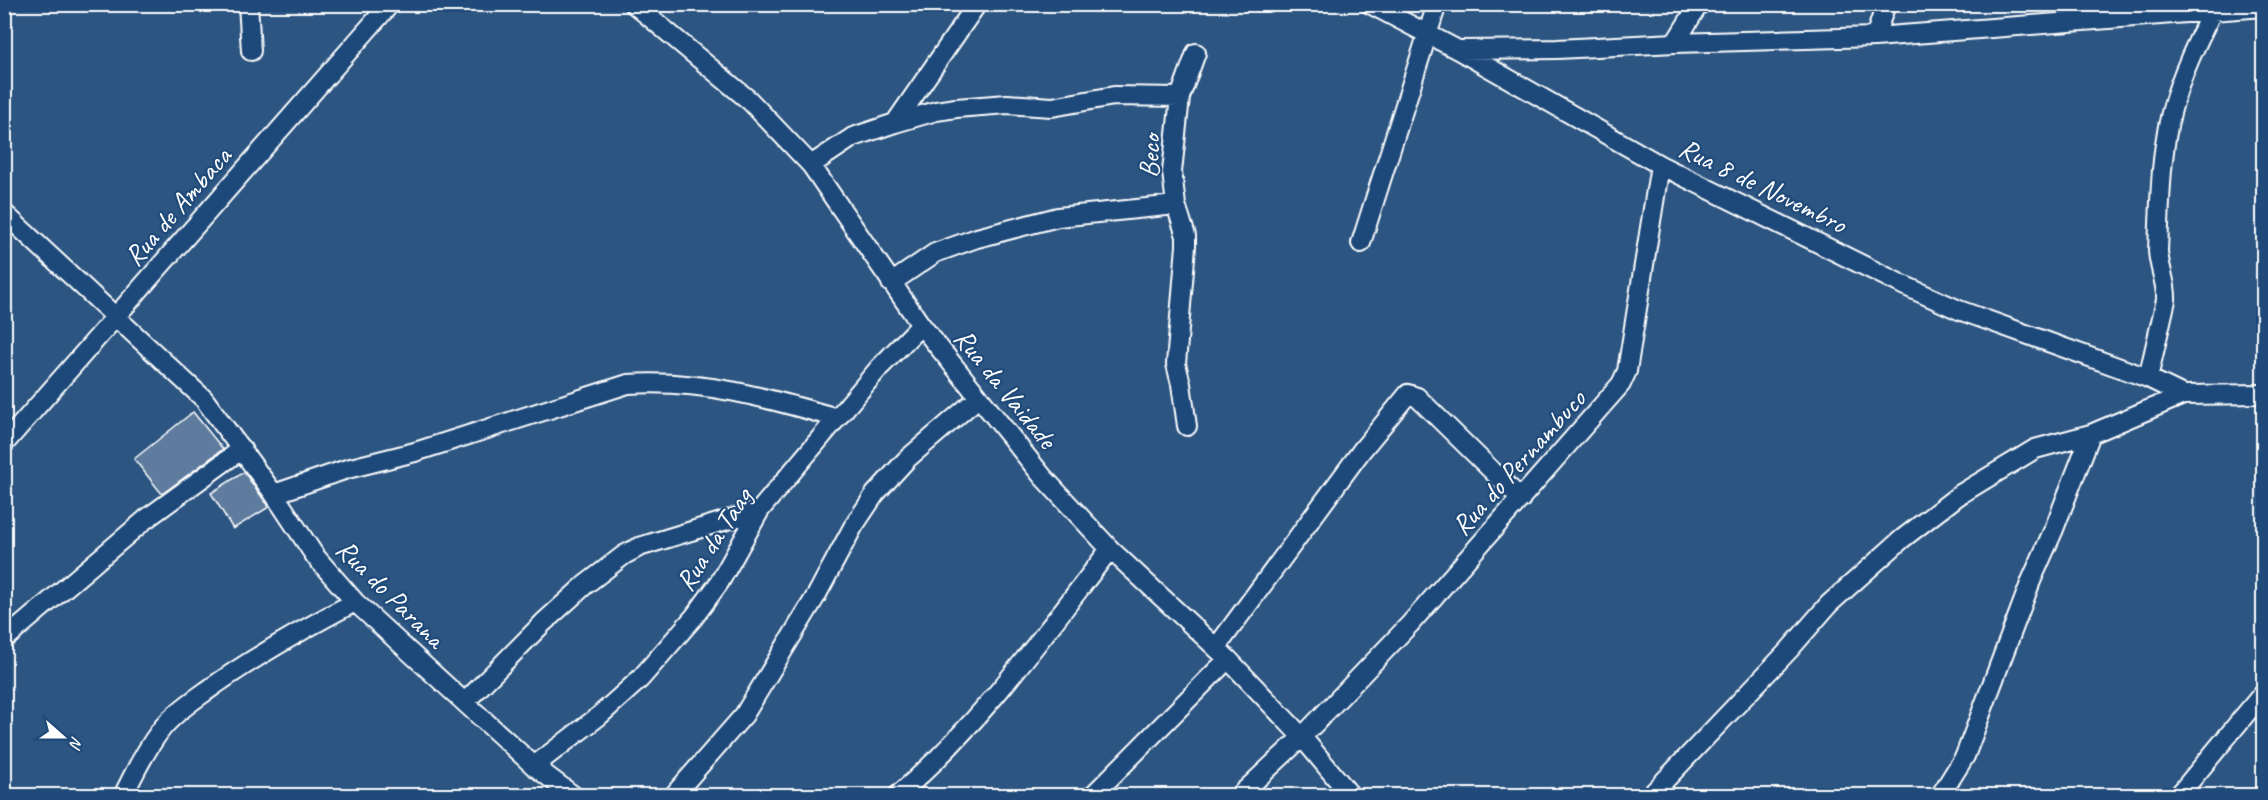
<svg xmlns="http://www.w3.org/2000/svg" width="2268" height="800" font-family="Caveat,sans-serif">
  <rect width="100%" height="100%" fill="#2c5582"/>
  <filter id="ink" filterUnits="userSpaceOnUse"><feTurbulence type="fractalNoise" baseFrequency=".0167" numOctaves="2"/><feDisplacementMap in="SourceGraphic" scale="12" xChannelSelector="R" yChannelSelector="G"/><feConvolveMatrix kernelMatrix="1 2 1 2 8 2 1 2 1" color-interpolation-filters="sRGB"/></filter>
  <g filter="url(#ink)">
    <path fill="#5e7c9f" stroke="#fff" stroke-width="1.5" d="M 193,412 L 223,449 L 162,494 L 134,459 Z
      M 244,472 L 269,507 L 233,529 L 211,493 Z"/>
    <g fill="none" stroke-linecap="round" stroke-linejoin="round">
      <defs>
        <path id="minor" d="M 248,4 L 251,51
          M 634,4 L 750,101 L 811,165 L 921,325 L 1043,477 L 1110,549 L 1228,659 L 1302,737 L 1351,796
          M 1370,4 L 1458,50 L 1660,165 L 1903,285 L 1959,310 L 2148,378
          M 1875,37 L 1886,4
          M 1675,43 L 1699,4
          M 1460,50 L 1557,49 L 1675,43 L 1875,37 L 2264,7
          M 895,123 L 936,111 L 956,108 L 1007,104 L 1052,107 L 1114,96 L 1180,97
          M 811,165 L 853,137 L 895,123 L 977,4
          M 4,213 L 204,399 L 274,494 L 315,556 L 355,602 L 534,766 L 574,796
          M 1361,243 L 1437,4
          M 891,283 L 935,253 L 977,238 L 1058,217 L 1176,205
          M 2183,395 L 2148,378 L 2166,300 C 2167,283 2159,268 2158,251 C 2160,205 2160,157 2171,113 C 2180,76 2198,40 2215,6
          M 1187,426 L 1181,384 L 1176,364 L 1186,246 L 1186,236 L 1176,205 L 1172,172 L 1180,97 L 1196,53
          M 4,444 L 390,4
          M 274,494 L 347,469 L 415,452 L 628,384 C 701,379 768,398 837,418
          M 4,640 L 146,519 L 242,449
          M 1216,648 L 1362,450 L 1408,394 L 1417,397 L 1521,499
          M 465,702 L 544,622 L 585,585 L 624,555 L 639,547 L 760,510
          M 534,766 L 599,716 L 640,679 L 694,617 L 719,583 L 760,510 L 879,368 L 921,325
          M 123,796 C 134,773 145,751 160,731 C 171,716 189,703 205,692 C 252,658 303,629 355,602
          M 673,796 L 744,715 L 816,596 L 853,527 L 875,494 L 907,459 L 978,398
          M 897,796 C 980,725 1044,634 1110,549
          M 1092,796 L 1228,659
          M 1239,796 L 1302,737 L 1410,624 L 1621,384 L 1627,371 L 1660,165
          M 1650,796 L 1789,650 L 1829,604 L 1902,539 L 1959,495 L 2035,449 L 2091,434 L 2183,395 L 2264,394
          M 1940,796 L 1965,756 L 2031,581 L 2054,529 L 2091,434
          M 2178,796 L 2264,692"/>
      </defs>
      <use href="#minor" stroke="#fff" stroke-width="22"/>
      <use href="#minor" stroke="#1f4a7a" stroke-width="18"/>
    </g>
  </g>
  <g text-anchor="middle" stroke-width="4.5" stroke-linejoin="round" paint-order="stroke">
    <g font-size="28" fill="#fff" stroke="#1f4a7a">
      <text transform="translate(1149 156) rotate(-87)" y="10">Beco</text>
      <text transform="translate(1763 185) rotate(26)" y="10">Rua 8 de Novembro</text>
      <text transform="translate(177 206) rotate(-49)" y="10">Rua de Ambaca</text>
      <text transform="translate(1006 388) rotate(51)" y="10">Rua da Vaidade</text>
      <text transform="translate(1518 462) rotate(-48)" y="10">Rua do Pernambuco</text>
      <text transform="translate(713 539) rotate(-57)" y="10">Rua da Taag</text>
      <text transform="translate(391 593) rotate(45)" y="10">Rua do Parana</text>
    </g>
  </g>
  <rect width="2268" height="800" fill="none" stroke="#1f4a7a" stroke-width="24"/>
  <rect x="12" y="12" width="2244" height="776" fill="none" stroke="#fff" stroke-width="2" filter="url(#ink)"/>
  <g transform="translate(63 737) rotate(111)" stroke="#1f4a7a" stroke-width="4.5" paint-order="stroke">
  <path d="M0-4.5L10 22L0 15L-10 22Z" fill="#ffffff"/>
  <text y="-9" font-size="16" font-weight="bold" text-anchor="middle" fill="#ffffff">N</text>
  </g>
</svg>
